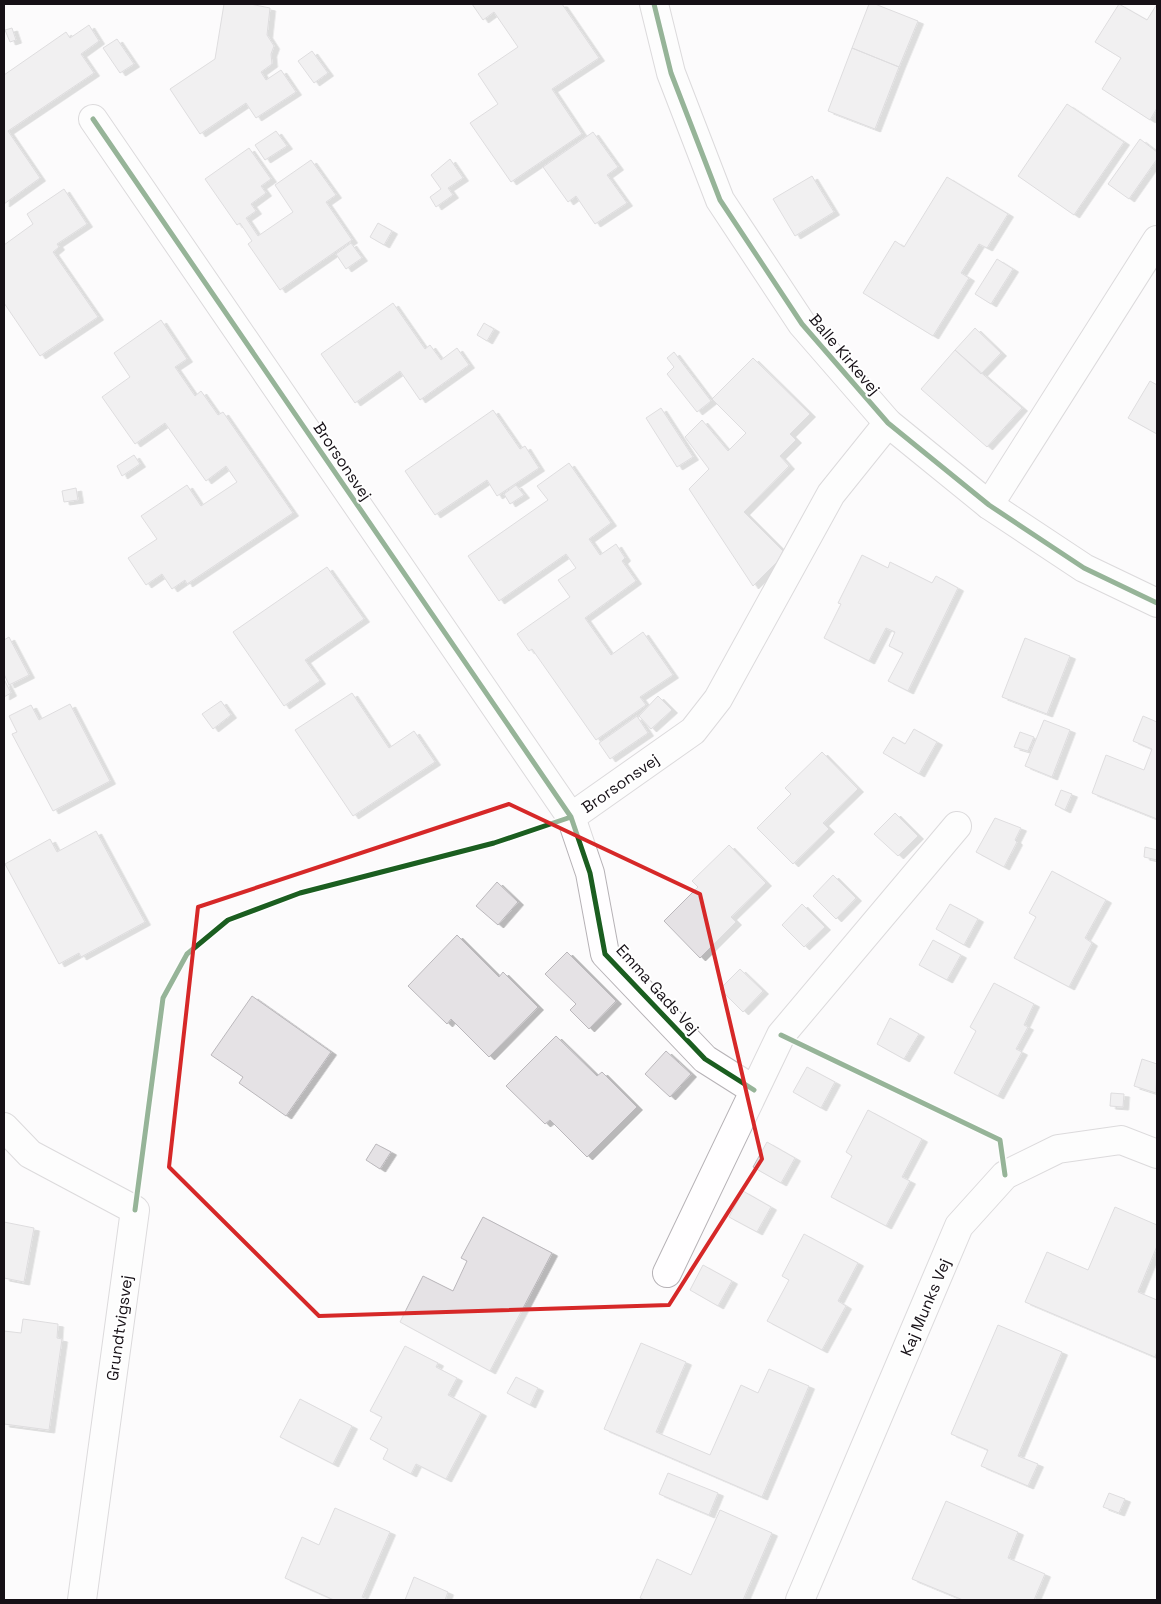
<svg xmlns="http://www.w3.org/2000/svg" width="1161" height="1604" font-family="'Space Grotesk',sans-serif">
  <defs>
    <filter id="shadow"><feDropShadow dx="5.5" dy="3" stdDeviation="0" flood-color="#0004"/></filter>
  </defs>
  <rect width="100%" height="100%" fill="#fcfbfc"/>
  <path fill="#e5e2e5" stroke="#bbb8bc" filter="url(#shadow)" d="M 224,4 L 250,4 L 270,8 L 267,35 L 274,46 L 271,54 L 272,64 L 261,72 L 266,80 L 281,70 L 296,92 L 256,118 L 246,103 L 200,134 L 170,89 L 215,59 Z
    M 472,4 L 562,4 L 599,58 L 552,89 L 582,134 L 511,182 L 470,123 L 498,104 L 478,74 L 518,47 L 494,12 L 483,20 Z
    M 869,4 L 875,4 L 918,21 L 899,67 L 852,48 Z
    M 1119,4 L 1147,20 L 1157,4 L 1157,108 L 1150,120 L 1102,89 L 1121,58 L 1095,42 Z
    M 89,25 L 99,41 L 81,54 L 94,73 L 8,131 L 40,178 L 4,204 L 4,75 L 66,32 L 70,38 Z
    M 12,28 L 16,40 L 10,42 L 5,30 Z
    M 117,39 L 134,64 L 120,73 L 103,48 Z
    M 852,48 L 899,67 L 875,129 L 828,111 Z
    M 312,51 L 328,73 L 314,83 L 298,61 Z
    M 1067,104 L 1124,142 L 1074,215 L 1018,176 Z
    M 276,131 L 287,146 L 265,160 L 255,145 Z
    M 593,132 L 618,167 L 607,175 L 627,203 L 595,224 L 576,196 L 568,202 L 543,167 Z
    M 1140,139 L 1157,152 L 1157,159 L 1129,199 L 1108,184 Z
    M 249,148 L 271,179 L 261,186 L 266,193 L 251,204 L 256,211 L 246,218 L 258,236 L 293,212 L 275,185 L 311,160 L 336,195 L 326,202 L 352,240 L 280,290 L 248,244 L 252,241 L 240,223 L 237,225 L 205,179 Z
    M 450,159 L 463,178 L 448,188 L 453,195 L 436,207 L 430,197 L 441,189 L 431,175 Z
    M 812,176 L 834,212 L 795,236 L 773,199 Z
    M 947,177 L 1008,214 L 987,248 L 979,244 L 961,273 L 969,278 L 933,336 L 863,293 L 895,241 L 904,247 Z
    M 64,189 L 87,224 L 57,244 L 59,247 L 53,252 L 98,317 L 40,356 L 4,303 L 4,245 L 33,224 L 27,214 Z
    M 378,223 L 392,231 L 384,245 L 370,237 Z
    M 351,243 L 362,258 L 346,269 L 336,254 Z
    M 997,259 L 1013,269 L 991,304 L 975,294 Z
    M 393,303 L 425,349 L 430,345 L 441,360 L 457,348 L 469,365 L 420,400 L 400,371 L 355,403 L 321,354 Z
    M 161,320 L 187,359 L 175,367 L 195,396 L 201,391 L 218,415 L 223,412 L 293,513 L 187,584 L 185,580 L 172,589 L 162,574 L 146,585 L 128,558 L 157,539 L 141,516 L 187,485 L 201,506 L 237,482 L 226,466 L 206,481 L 165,423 L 135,444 L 102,397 L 130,377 L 114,353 Z
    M 484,323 L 494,329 L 487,341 L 477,335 Z
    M 975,328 L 1001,353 L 981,374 L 955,350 Z
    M 955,350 L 1022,408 L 987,447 L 921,389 Z
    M 674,352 L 711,401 L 697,412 L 667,374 L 674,367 L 667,358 Z
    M 753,358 L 810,414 L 790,434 L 796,440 L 780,456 L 789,466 L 744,512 L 783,551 L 777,562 L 753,586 L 689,489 L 709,469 L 685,437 L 702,420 L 728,451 L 746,433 L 712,399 Z
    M 1150,381 L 1157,385 L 1157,434 L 1128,418 Z
    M 661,408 L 693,457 L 677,467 L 646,418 Z
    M 493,410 L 520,449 L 525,446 L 539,468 L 497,496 L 487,480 L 435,515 L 405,471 Z
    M 134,455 L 140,464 L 122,476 L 117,466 Z
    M 569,463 L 611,523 L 589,539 L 600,555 L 616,544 L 625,558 L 622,561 L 636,581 L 585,618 L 611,655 L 643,632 L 673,675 L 640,697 L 646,705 L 596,740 L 532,649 L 529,651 L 517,634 L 570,597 L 558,580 L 576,568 L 566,554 L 499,601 L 468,556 L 548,500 L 537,486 Z
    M 516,485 L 524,495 L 510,504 L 504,494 Z
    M 76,488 L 78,500 L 64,502 L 62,491 Z
    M 862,555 L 888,568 L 890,562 L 932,583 L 936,576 L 958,588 L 908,691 L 888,681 L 903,653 L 889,646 L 895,632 L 886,628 L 869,661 L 824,638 L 841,604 L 838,603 Z
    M 327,567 L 364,619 L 305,660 L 320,681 L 284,706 L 233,632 Z
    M 9,637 L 29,675 L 9,685 L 4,674 L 4,640 Z
    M 1025,638 L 1070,656 L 1047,714 L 1002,697 Z
    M 4,679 L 11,693 L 4,697 Z
    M 352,693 L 389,748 L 414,731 L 435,762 L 353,816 L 295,730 Z
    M 658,696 L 672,710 L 651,729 L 639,716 Z
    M 221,701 L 231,715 L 213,729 L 202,714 Z
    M 70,704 L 110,781 L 53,811 L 12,734 L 17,732 L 9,716 L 31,705 L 39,720 Z
    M 637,716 L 648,733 L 610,759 L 599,743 Z
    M 1143,716 L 1157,722 L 1157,819 L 1092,793 L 1106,755 L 1144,770 L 1152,749 L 1133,741 Z
    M 1044,720 L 1070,730 L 1052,777 L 1025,766 Z
    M 914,729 L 937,742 L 919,774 L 883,753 L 893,737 L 905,744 Z
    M 1020,732 L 1034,737 L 1028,751 L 1014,747 Z
    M 822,752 L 858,789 L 823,823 L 829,829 L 793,864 L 757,828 L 791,794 L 785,788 Z
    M 1061,790 L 1072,794 L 1065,810 L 1055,805 Z
    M 895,813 L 918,836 L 898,856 L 874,834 Z
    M 995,818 L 1021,828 L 1015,840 L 1017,842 L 1004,867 L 976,852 Z
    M 96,831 L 145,922 L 81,957 L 79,953 L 59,964 L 5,864 L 50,839 L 57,852 Z
    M 729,845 L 766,883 L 731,917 L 736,922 L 700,958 L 664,921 L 698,887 L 692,881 Z
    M 1145,847 L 1157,850 L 1157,860 L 1144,857 Z
    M 1052,871 L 1106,900 L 1085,938 L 1092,943 L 1069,987 L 1014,958 L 1036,917 L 1029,913 Z
    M 833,875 L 856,898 L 836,919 L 813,896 Z
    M 497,882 L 518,902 L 498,925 L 476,906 Z
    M 802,904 L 825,927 L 804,947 L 782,925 Z
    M 950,904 L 978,919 L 964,945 L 936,929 Z
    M 457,935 L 499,977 L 503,972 L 538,1007 L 489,1057 L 451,1019 L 447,1024 L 408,986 Z
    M 933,940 L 961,955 L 947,980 L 919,965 Z
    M 567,952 L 616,1001 L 589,1029 L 570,1010 L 576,1004 L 545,974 Z
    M 740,969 L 763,991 L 743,1012 L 720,989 Z
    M 994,983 L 1034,1004 L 1024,1025 L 1028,1027 L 1016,1049 L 1022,1052 L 998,1096 L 954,1073 L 976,1031 L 970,1027 Z
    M 252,996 L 331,1052 L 286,1116 L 239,1083 L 243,1077 L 211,1055 Z
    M 890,1018 L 919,1034 L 904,1059 L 877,1044 Z
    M 556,1036 L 597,1076 L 602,1072 L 637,1107 L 587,1157 L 550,1120 L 545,1124 L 506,1086 Z
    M 666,1051 L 691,1074 L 670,1097 L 645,1074 Z
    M 1142,1059 L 1157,1064 L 1156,1093 L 1134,1086 Z
    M 807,1067 L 835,1082 L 821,1108 L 793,1092 Z
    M 1111,1093 L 1124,1094 L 1123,1107 L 1110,1106 Z
    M 868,1110 L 922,1139 L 902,1177 L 910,1181 L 886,1226 L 831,1197 L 852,1156 L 846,1152 Z
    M 767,1142 L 795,1158 L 781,1183 L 753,1167 Z
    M 376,1144 L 391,1152 L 380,1169 L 366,1160 Z
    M 743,1191 L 771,1207 L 757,1232 L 729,1217 Z
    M 1115,1207 L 1157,1225 L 1157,1246 L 1138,1292 L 1157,1300 L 1157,1351 L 1155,1357 L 1025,1302 L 1047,1252 L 1088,1270 Z
    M 483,1217 L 552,1253 L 490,1371 L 400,1322 L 423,1276 L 453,1291 L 467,1261 L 461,1258 Z
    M 4,1222 L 34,1228 L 24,1282 L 4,1278 Z
    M 804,1234 L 858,1263 L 838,1301 L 846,1306 L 822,1350 L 767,1321 L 789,1280 L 782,1276 Z
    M 703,1265 L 732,1281 L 718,1306 L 690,1290 Z
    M 23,1319 L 58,1324 L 57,1338 L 62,1339 L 49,1430 L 4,1424 L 4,1331 L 21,1333 Z
    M 998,1325 L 1062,1352 L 1018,1456 L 1038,1464 L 1028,1486 L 981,1466 L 988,1450 L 951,1434 Z
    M 641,1343 L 686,1362 L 656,1432 L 710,1455 L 741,1385 L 758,1393 L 769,1369 L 809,1386 L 762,1497 L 604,1429 Z
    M 405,1346 L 438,1363 L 436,1367 L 457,1378 L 448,1395 L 481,1413 L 446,1479 L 416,1464 L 411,1474 L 383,1459 L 388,1449 L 370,1439 L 382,1417 L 370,1411 Z
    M 516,1377 L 538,1388 L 530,1405 L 507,1393 Z
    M 300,1399 L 352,1426 L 333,1464 L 280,1437 Z
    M 668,1473 L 718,1493 L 709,1515 L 659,1494 Z
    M 1109,1493 L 1125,1499 L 1119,1513 L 1103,1507 Z
    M 946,1501 L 1018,1532 L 1008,1558 L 1045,1574 L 1034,1600 L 963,1600 L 912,1579 Z
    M 335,1508 L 390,1532 L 362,1597 L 371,1600 L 334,1600 L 285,1578 L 302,1537 L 319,1545 Z
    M 720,1510 L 772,1533 L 743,1600 L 645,1600 L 640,1598 L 657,1559 L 691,1575 Z
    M 414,1577 L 448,1592 L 445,1600 L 405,1600 Z"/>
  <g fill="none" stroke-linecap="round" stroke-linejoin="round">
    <defs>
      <path id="street" d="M 93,119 L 571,817 L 590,873 L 605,954 L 705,1059 L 754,1090
        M 989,505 L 1157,240
        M 571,817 L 693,731 L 718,699 L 831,494 L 888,423
        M 4,1127 L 30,1154 L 135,1210 L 82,1600
        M 667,1273 L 781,1035 L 957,826
        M 800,1600 L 959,1226 L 1005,1175 L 1058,1149 L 1121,1140 L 1157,1154"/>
      <path id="secondary" d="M 654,4 L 671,73 L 720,200 L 802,324 L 888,423 L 989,505 L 1084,568 L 1157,603"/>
    </defs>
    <use href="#street" stroke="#b6b2b6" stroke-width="30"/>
    <use href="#secondary" stroke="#b6b2b6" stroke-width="30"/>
    <use href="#street" stroke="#fffeff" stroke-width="28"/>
    <use href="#secondary" stroke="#fffeff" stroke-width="28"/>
    <defs>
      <path id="cycleway" d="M 654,4 L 671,73 L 720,200 L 802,324 L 888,423 L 989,505 L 1084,568 L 1157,603
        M 93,119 L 571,817 L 590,873 L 605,954 L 705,1059 L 754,1090
        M 781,1035 L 1000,1140 L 1005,1175
        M 135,1210 L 163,998 L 187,954 L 228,920 L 300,893 L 494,843 L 571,817"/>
    </defs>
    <use href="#cycleway" stroke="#fff" stroke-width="8"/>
    <use href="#cycleway" stroke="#1b5e20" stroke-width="5"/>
  </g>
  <path d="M0 0H1161V1604H0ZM 509,804 L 700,894 L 762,1159 L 669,1305 L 319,1316 L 169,1167 L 198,907 Z" fill="#fcfbfc" fill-opacity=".55" fill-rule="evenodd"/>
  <path fill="none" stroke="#d62828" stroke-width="4" stroke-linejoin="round" d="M 509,804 L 700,894 L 762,1159 L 669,1305 L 319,1316 L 169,1167 L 198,907 Z"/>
  <g text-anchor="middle" stroke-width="4" stroke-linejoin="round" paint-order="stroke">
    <g font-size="16" fill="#161016" stroke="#fff">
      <text transform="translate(845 354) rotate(50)" y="6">Balle Kirkevej</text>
      <text transform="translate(343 461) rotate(56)" y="6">Brorsonsvej</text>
      <text transform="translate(620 783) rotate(-35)" y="6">Brorsonsvej</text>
      <text transform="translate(658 989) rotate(48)" y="6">Emma Gads Vej</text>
      <text transform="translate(925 1307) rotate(-67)" y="6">Kaj Munks Vej</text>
      <text transform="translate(119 1328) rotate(-82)" y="6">Grundtvigsvej</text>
    </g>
  </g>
  <rect width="1161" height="1604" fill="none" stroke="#161016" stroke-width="10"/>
</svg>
